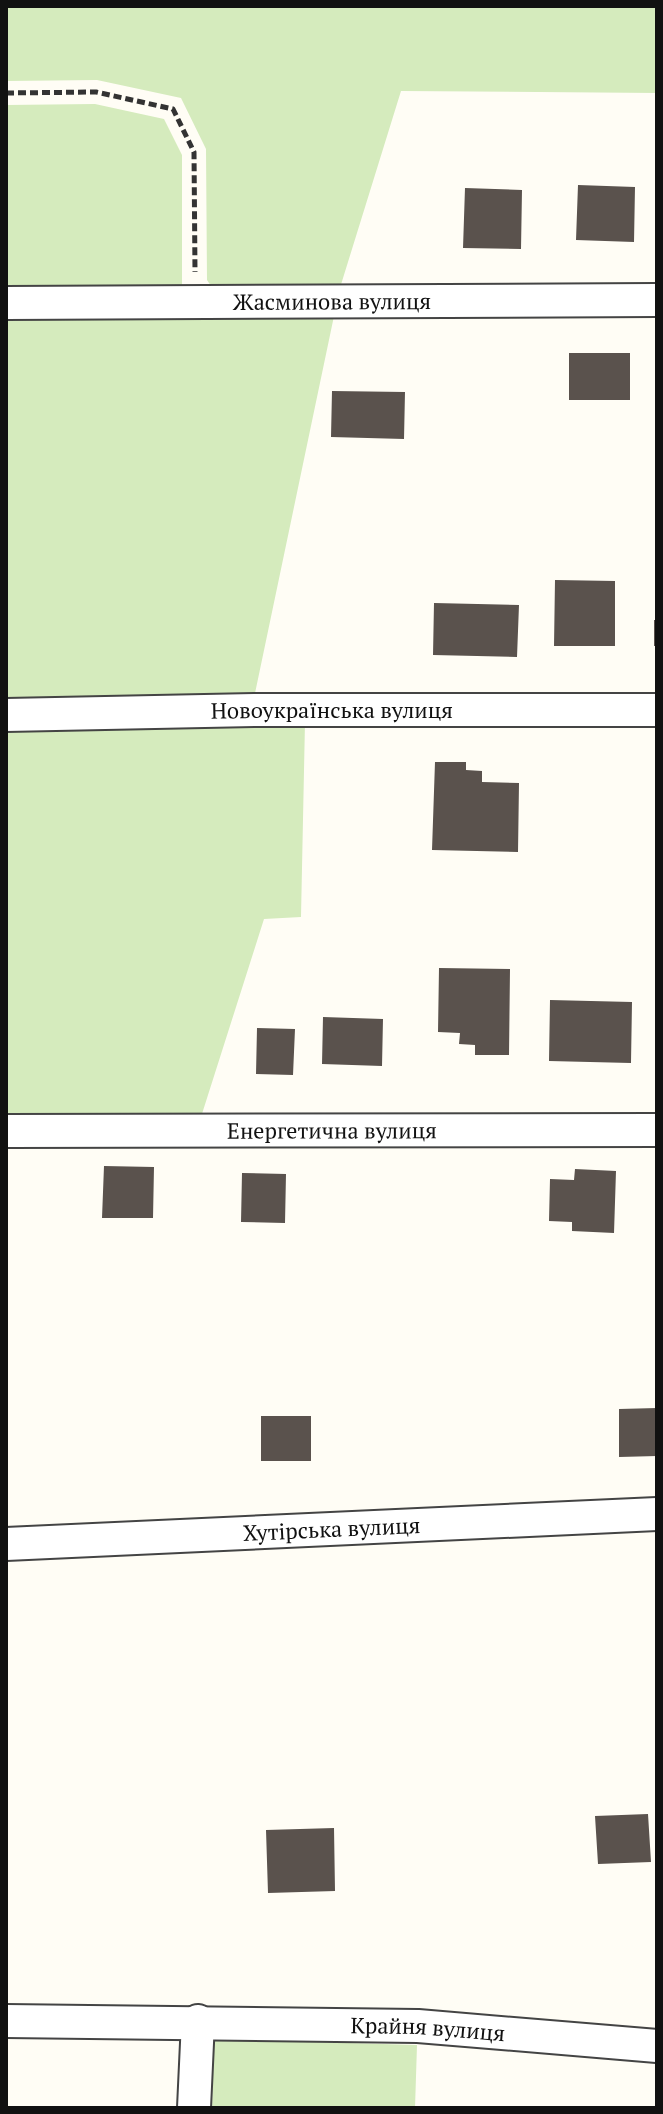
<svg xmlns="http://www.w3.org/2000/svg" width="663" height="2114" font-family="'PT Serif',serif">
  <rect width="100%" height="100%" fill="#fffdf5"/>
  <path fill="#d5ebbd" d="M 6,6 L 657,6 L 657,93 L 401,91 L 339,291 L 215,292 L 207,280 L 206,149 L 181,98 L 97,80 L 6,81 Z
    M 95,104 L 164,119 L 182,155 L 182,287 L 6,291 L 6,105 Z
    M 6,315 L 334,316 L 254,698 L 6,703 Z
    M 305,722 L 301,917 L 264,919 L 201,1117 L 6,1118 L 6,728 Z
    M 214,2039 L 417,2045 L 415,2108 L 212,2108 Z"/>
  <path fill="#5a524d" d="M 578,185 L 635,187 L 634,242 L 576,240 Z
    M 465,188 L 522,190 L 521,249 L 463,248 Z
    M 569,353 L 630,353 L 630,400 L 569,400 Z
    M 332,391 L 405,392 L 404,439 L 331,437 Z
    M 555,580 L 615,581 L 615,646 L 554,646 Z
    M 434,603 L 519,605 L 517,657 L 433,655 Z
    M 654,620 L 657,620 L 657,646 L 654,646 Z
    M 435,762 L 466,762 L 466,770 L 482,771 L 482,782 L 519,783 L 518,852 L 432,850 Z
    M 439,968 L 510,969 L 509,1055 L 475,1055 L 475,1045 L 459,1044 L 460,1033 L 438,1032 Z
    M 550,1000 L 632,1002 L 631,1063 L 549,1061 Z
    M 323,1017 L 383,1019 L 382,1066 L 322,1064 Z
    M 257,1028 L 295,1029 L 293,1075 L 256,1074 Z
    M 104,1166 L 154,1167 L 153,1218 L 102,1218 Z
    M 575,1169 L 616,1171 L 614,1233 L 572,1231 L 572,1222 L 549,1221 L 550,1179 L 574,1180 Z
    M 242,1173 L 286,1174 L 285,1223 L 241,1222 Z
    M 657,1408 L 657,1456 L 619,1457 L 619,1409 Z
    M 261,1416 L 311,1416 L 311,1461 L 261,1461 Z
    M 648,1814 L 651,1862 L 598,1864 L 595,1816 Z
    M 334,1828 L 335,1891 L 268,1893 L 266,1830 Z"/>
  <g fill="none" stroke-linecap="round" stroke-linejoin="round">
    <defs>
      <g id="minor">
        <path id="s1" d="M 6,303 L 657,300"/>
        <path id="s2" d="M 6,715 L 254,710 L 657,710"/>
        <path id="s3" d="M 6,1131 L 657,1130"/>
        <path id="s4" d="M 6,1544 L 657,1514"/>
        <path id="s5" d="M 6,2021 L 418,2026 L 657,2046"/>
        <path d="M 194,2108 L 198,2021"/>
      </g>
    </defs>
    <use href="#minor" stroke="#444" stroke-width="36"/>
    <path stroke="#333" stroke-width="5" stroke-dasharray="8 4" stroke-linecap="butt" d="M 6,93 L 96,92 L 173,109 L 194,152 L 195,272"/>
    <use href="#minor" stroke="#fff" stroke-width="32"/>
  </g>
  <g text-anchor="middle" stroke-width="8" stroke-linejoin="round" paint-order="stroke">
    <g font-size="22" fill="#111" stroke="#fff">
      <text dy="8" stroke="none"><textPath href="#s1" startOffset="326">Жасминова вулиця</textPath></text>
      <text dy="8" stroke="none"><textPath href="#s2" startOffset="326">Новоукраїнська вулиця</textPath></text>
      <text dy="8" stroke="none"><textPath href="#s3" startOffset="326">Енергетична вулиця</textPath></text>
      <text dy="8" stroke="none"><textPath href="#s4" startOffset="326">Хутірська вулиця</textPath></text>
      <text dy="8" stroke="none"><textPath href="#s5" startOffset="422">Крайня вулиця</textPath></text>
    </g>
  </g>
  <rect width="663" height="2114" fill="none" stroke="#111111" stroke-width="16"/>
</svg>
